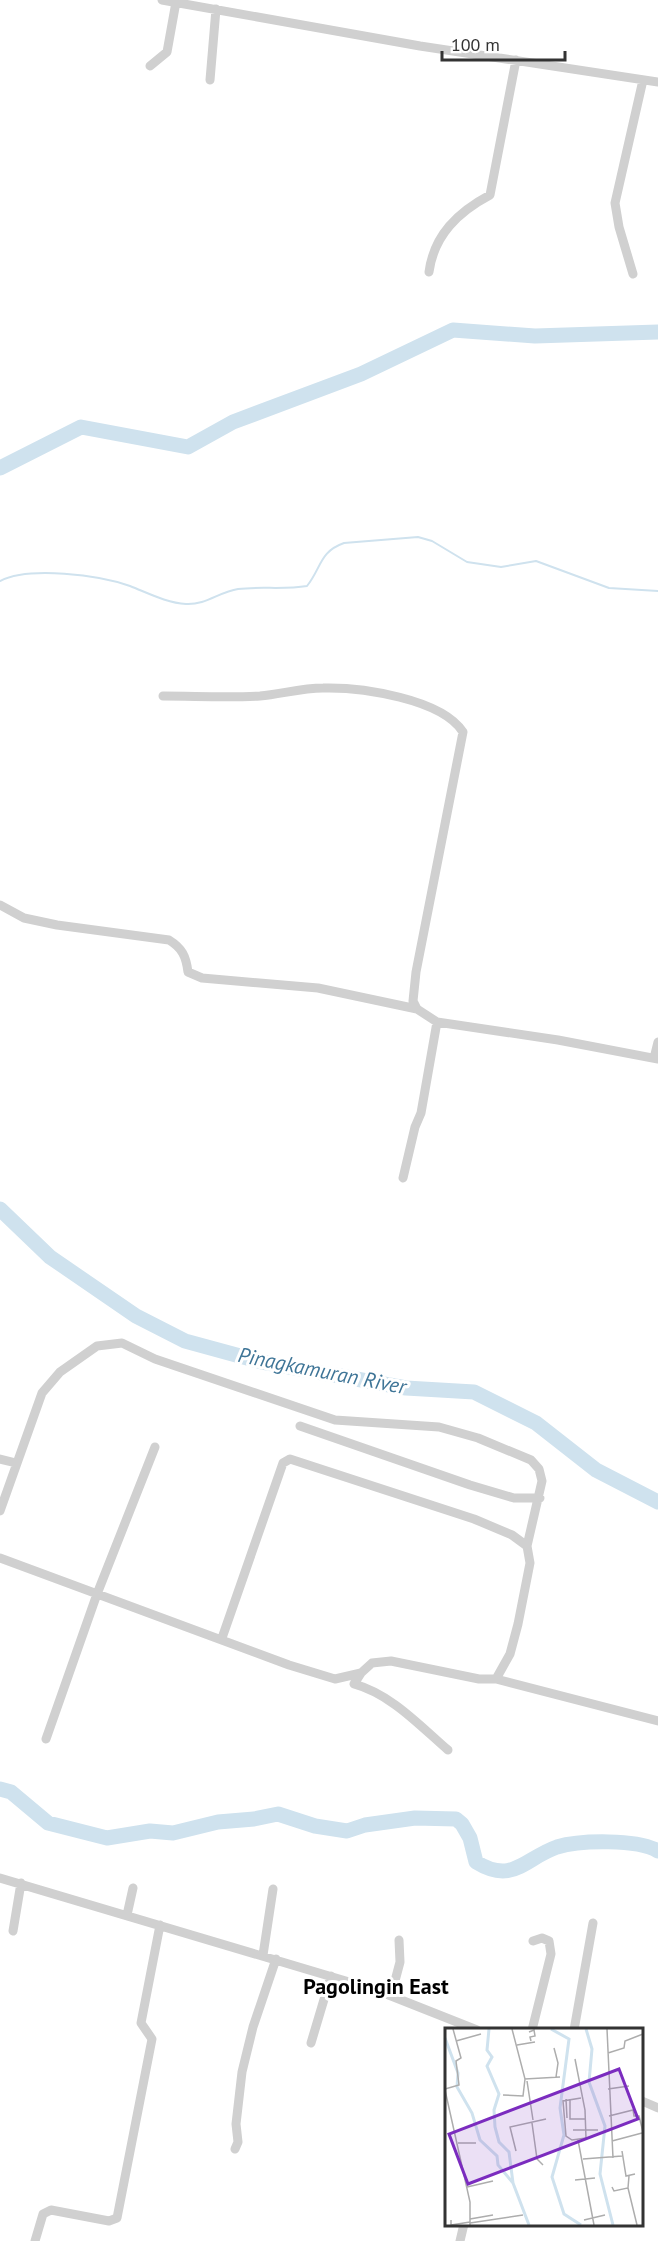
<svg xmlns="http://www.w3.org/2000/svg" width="658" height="2241" font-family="'PT Sans',sans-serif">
  <rect width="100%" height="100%" fill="#fff"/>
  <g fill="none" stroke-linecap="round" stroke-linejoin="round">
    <path stroke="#cfe2ee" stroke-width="2" d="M 0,581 C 29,566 99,575 130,586 C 148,593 167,603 186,604 C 206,605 219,592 238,589 C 261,586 283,590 307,586 C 322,567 319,552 344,543 L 418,537 L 432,541 L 467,562 L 501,567 L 536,561 L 609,588 L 658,591"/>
    <path stroke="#cfe2ee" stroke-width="15" d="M 0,468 L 81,427 L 188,447 L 233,422 L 361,374 L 453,330 L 535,336 L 658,332
      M 0,1209 L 50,1257 L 136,1316 L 185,1341 L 262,1362 L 406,1388 L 474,1392 L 536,1423 L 596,1470 L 658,1502
      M 0,1789 L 11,1792 L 48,1823 L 107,1838 L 150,1831 L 173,1833 L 218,1822 L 254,1819 L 278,1814 L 315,1826 L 347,1831 L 365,1825 L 415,1818 L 456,1819 L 462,1824 L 470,1838 L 476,1862 C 513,1885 525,1858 557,1847 C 580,1840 638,1839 658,1851"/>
    <path stroke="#d0d0d0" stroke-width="9" d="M 162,0 L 420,46 L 658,82
      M 150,66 L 167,52 L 176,2
      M 210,80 L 216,9
      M 429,272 C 434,235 458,212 490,195 L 516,60
      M 633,274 L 619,227 L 615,203 L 643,80
      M 163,696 C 195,696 228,698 260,696 C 281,694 302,688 323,688 C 362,687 442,699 463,732 L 416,972 L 413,1001 L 417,1009 L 437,1022 L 558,1040 L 658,1059
      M 0,905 L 24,918 L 57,925 L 169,940 C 182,948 186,956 188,972 L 202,978 L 318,988 L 417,1009
      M 654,1058 L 658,1042
      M 403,1178 L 415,1127 L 421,1113 L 437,1022
      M 300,1426 L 470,1485 L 514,1498 L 540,1498
      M 0,1459 L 16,1463
      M 0,1511 L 42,1393 L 60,1372 L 97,1346 L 122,1343 L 155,1359 L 335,1420 L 439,1427 L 478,1438 L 531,1460 L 539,1469 L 542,1481 L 527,1546 L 530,1563 L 518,1624 L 510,1654 L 496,1679
      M 0,1558 L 289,1665 L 335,1679 L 361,1673 L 372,1663 L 391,1661 L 479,1679 L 496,1679 L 658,1721
      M 222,1638 L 283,1463 L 290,1459 L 474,1519 L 512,1535 L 527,1546
      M 361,1673 L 354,1684 C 391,1694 420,1726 448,1750
      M 46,1739 L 97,1594 L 155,1447
      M 0,1878 L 376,1990 L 477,2030
      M 127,1915 L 133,1888
      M 13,1931 L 21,1883
      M 263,1955 L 273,1889
      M 391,1996 L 400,1962 L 399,1940
      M 532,2030 L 551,1954 L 549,1941 L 542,1938 L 533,1941
      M 574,2030 L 593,1923
      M 311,2043 L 331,1976
      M 642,2101 L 658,2108
      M 235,2149 L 238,2142 L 236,2124 L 242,2072 L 253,2027 L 276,1959
      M 35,2241 L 43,2214 L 51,2210 L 109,2221 L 117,2218 L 152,2039 L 141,2023 L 160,1925
      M 460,2241 L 464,2224"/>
  </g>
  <g text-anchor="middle" stroke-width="6" stroke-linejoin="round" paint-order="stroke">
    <g font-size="21" font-style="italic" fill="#3f7597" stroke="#fff">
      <text transform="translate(322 1371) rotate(11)" y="7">Pinagkamuran River</text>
    </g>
    <g font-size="22" font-weight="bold" fill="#000" stroke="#fff">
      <text x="376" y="1994">Pagolingin East</text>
    </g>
  </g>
  <g transform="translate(445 2028)">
    <rect width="198" height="198" fill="#fff"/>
    <path fill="none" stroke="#cfe2ee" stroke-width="3" d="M 44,1 L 42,22 L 47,29 L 42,38 L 54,66 L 49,82 L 50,99 L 54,114 L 64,124 L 68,155M 106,1 L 124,11 L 115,80 L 119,107 L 107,149 L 119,186 L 136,197M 141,1 L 147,21 L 144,54 L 160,98 L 155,146 L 168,197M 0,10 L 13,45 L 12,59 L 27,85 L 35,112 L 52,128 L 53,137 L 68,155 L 84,197"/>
    <path fill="none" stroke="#adadad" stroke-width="1.5" d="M 67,1 L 80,51 L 115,49M 162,1 L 168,130M 84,4 L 89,2 L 90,8 L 85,9 L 86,13M 11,13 L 36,6M 72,17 L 90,14M 109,20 L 113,35 L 111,49M 163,25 L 179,20 L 180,13 L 198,6M 130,31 L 140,82 L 141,110 L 127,112 L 121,108 L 118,73 L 136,70M 82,53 L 88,92M 0,61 L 14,57 L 11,33 L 16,30 L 8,1M 163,61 L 184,58M 0,62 L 25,174 L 25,197M 58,67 L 78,68 L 80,51M 121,71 L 122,90M 125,71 L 125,91 L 141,91M 164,88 L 188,82 L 189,88 L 194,88 L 198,104M 87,95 L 92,131 L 98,137M 128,102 L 153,102M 133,112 L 149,197M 167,113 L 197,105M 13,115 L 31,115M 71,123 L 65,99 L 101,91M 177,123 L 181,148 L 190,146M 138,131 L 177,128M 130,152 L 150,150M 22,159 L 48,153M 167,159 L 169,163 L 183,160 L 184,148M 183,160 L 192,197M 25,191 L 48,187M 6,192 L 6,197 L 25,194M 139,192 L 160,187M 25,195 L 78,187"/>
    <path fill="#7b2cbf" fill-opacity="0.15" stroke="#7b2cbf" stroke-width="3" d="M 174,41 L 193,91 L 23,156 L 4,106 Z"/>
    <rect width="198" height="198" fill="none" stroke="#333" stroke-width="3"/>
  </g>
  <path d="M442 51v9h123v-9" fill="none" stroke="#333333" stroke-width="3"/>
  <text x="451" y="51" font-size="18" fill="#333333" stroke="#ffffff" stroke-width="4.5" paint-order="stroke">100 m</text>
</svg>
